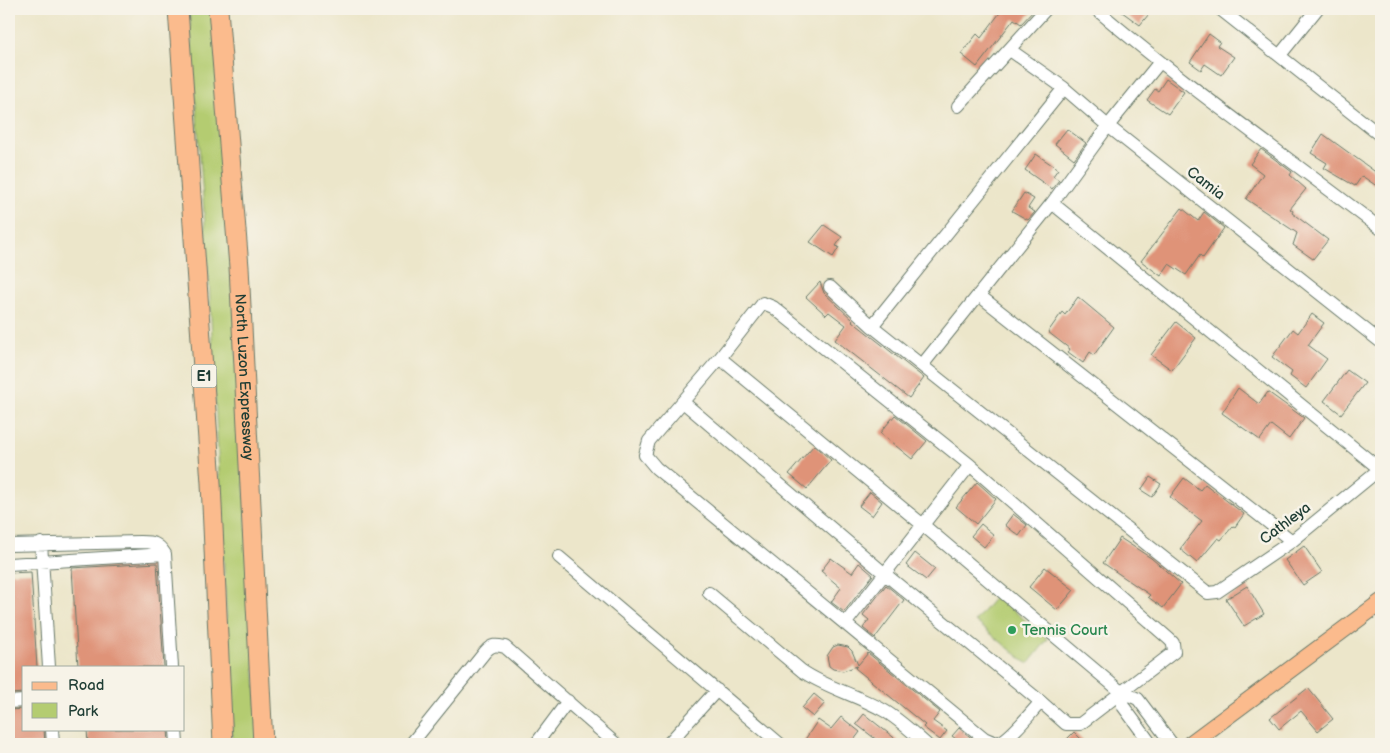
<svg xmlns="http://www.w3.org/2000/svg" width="1390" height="753" font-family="'Balsamiq Sans',sans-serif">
  <rect width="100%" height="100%" fill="#f7f3e8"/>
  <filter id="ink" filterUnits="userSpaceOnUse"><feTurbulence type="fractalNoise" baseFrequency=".02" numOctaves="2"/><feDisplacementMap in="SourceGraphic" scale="10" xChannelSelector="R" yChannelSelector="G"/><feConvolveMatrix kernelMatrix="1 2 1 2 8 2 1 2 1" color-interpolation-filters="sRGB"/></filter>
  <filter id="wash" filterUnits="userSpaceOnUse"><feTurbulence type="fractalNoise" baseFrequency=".0096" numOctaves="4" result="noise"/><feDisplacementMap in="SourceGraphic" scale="20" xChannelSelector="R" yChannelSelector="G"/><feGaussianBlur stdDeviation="1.12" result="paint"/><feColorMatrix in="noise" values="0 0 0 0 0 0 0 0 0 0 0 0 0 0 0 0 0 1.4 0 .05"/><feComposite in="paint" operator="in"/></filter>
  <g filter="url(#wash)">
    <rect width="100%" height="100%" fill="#ece6ca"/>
    <path fill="#b4cc71" stroke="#6a8452" d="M 189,9 L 213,9 L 232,278 L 259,744 L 233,744 L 209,280 Z
      M 996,596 L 1048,639 L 1028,664 L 975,621 Z"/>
    <g id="blocks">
      <path fill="#df9378" d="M 1000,9 L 1035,9 L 1021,24 L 1014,19 L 977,67 L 961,54 L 977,34 L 981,38 L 1002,10 Z
        M 1118,9 L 1153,9 L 1140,25 Z
        M 1209,34 L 1220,42 L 1217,46 L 1234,57 L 1221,75 L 1205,64 L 1201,70 L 1190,62 Z
        M 1166,79 L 1184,92 L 1168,114 L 1147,100 L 1155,89 L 1158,91 Z
        M 1067,129 L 1086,143 L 1074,159 L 1055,144 Z
        M 1323,134 L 1381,176 L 1381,189 L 1362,176 L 1355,186 L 1324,168 L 1327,163 L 1311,153 Z
        M 1261,149 L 1292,172 L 1290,175 L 1306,189 L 1290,209 L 1293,211 L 1292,213 L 1328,240 L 1313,259 L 1293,245 L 1297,233 L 1246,199 L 1263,174 L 1250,164 Z
        M 1036,154 L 1058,169 L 1053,176 L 1059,180 L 1052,189 L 1025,170 Z
        M 1024,193 L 1034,199 L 1028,208 L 1035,212 L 1028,220 L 1012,211 Z
        M 1182,208 L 1198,221 L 1204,212 L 1224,228 L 1203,258 L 1200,255 L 1186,275 L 1169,264 L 1161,276 L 1141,261 Z
        M 824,225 L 842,237 L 836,246 L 839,247 L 833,257 L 810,242 Z
        M 820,282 L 824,293 L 853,320 L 852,321 L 924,378 L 909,398 L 835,340 L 846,325 L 829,312 L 826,315 L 806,297 Z
        M 1078,297 L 1114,327 L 1094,355 L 1090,352 L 1083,363 L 1068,352 L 1070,349 L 1048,332 L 1062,312 L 1065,315 Z
        M 1312,314 L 1324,323 L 1308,345 L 1327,359 L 1306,388 L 1290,376 L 1292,372 L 1272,357 L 1293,329 L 1298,333 Z
        M 1176,322 L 1196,338 L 1172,370 L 1151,355 Z
        M 1347,370 L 1365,383 L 1341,414 L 1324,401 Z
        M 1238,388 L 1259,404 L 1268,392 L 1304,418 L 1289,439 L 1271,425 L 1260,440 L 1222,413 Z
        M 895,415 L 927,441 L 912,459 L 880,433 Z
        M 814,445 L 831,460 L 807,489 L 789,474 Z
        M 1150,477 L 1161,484 L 1152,497 L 1141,490 Z
        M 1184,478 L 1200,490 L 1205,484 L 1244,514 L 1235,527 L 1233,526 L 1221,540 L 1218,538 L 1197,563 L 1180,549 L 1202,521 L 1170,497 Z
        M 977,482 L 996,499 L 976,524 L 956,507 Z
        M 870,492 L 882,502 L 872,516 L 859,506 Z
        M 1013,514 L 1027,525 L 1019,536 L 1005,525 Z
        M 981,524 L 994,535 L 984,547 L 971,536 Z
        M 1120,538 L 1151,558 L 1181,584 L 1163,608 L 1148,597 L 1150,595 L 1103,563 Z
        M 1304,546 L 1322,572 L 1303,585 L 1285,560 Z
        M 915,553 L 935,569 L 926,580 L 906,565 Z
        M 831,558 L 852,573 L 859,563 L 873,575 L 844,612 L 831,602 L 841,588 L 821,571 Z
        M 157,563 L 164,667 L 78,667 L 72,568 Z
        M 1045,567 L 1074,590 L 1057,610 L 1029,587 Z
        M 31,572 L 37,667 L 24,667 L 24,693 L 9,694 L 9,573 Z
        M 886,585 L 904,600 L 875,638 L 863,628 L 869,620 L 863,615 Z
        M 1247,586 L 1264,614 L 1244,626 L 1226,599 Z
        M 838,645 L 848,647 L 852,651 L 858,665 L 868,653 L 940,712 L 933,721 L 947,731 L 940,740 L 923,727 L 925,725 L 855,668 L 857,666 L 843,671 L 833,669 L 829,666 L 827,656 L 833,647 Z
        M 1308,688 L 1333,719 L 1318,731 L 1301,711 L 1279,729 L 1270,718 Z
        M 814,694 L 825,703 L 813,717 L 802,708 Z
        M 24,709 L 24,729 L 44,729 L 45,744 L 9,744 L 9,710 Z
        M 864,714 L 902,744 L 882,744 L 856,724 Z
        M 841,717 L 860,732 L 851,744 L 802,744 L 818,720 L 831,729 Z
        M 959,728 L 979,744 L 963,744 L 952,736 Z
        M 87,729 L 168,729 L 169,744 L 88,744 Z
        M 1074,732 L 1086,744 L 1062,744 Z"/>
    </g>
  </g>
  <g filter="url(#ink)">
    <use href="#blocks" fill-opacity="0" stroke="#677868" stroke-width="1"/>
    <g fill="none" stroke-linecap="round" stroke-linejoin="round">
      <defs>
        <path id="minor" d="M 1096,9 C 1187,87 1286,156 1381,229
          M 1220,9 L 1381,136
          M 1010,50 L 1064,88 L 1108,126 L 1381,342
          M 1280,55 L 1317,9
          M 958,106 L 1046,9
          M 1052,203 L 1381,470
          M 830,287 L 872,326 L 1208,593 L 1217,592 L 1292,541 L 1381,468
          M 980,296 L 1292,541
          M 763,303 L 773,307 L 970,465 L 1169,639 L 1173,643 L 1174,652 L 1080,724 L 1066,724 L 1041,702 C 1032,711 1012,737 1000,742 C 994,744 989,740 984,738 L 656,468 L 645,455 L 649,441 L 720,358 Z
          M 872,326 L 1064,88
          M 720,358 L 923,525 L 1120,691 L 1138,699 L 1172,744
          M 923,364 L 1052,203 L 1108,126 L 1159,63
          M 683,402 L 885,574 L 1041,702
          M 41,543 L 49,667
          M 9,545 L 140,542 C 153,542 158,543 165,554 L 172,667
          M 559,557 L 780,744
          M 9,564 L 165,554
          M 709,593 L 802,671 C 827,688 857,695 883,710 C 899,719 912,732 926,744
          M 845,624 L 970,465
          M 1120,691 L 1123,706 L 1151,744
          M 9,702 L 24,701
          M 52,729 L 53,744
          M 176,729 L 177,744
          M 411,744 L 485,652 C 492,644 496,645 505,647 L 616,744
          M 536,744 L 568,701
          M 668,744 L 717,690"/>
        <path id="major" d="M 1190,744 L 1381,602"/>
        <g id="highway">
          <path d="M 178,9 L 211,483 L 223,744"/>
          <path id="s1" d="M 218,9 L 239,267 L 263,744"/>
        </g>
      </defs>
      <use href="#minor" stroke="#677868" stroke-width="14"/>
      <use href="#major" stroke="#677868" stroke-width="18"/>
      <use href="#highway" stroke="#677868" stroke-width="21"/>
      <use href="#minor" stroke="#fff" stroke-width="12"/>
      <use href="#major" stroke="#fbbb8d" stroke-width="16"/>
      <use href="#highway" stroke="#fbbb8d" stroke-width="19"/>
    </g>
  </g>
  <circle fill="#2e9e5b" stroke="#f7f3e8" stroke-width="2" cx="1012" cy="630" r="5"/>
  <g text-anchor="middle" stroke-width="5" stroke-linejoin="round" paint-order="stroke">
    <rect fill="#f7f3e8" stroke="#60746a" stroke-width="1" x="191.5" y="364.5" width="25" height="23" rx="4"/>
    <g font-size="14" font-weight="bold" fill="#1f3d34">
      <text x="204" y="381">E1</text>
    </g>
    <g font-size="15" fill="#1f3d34" stroke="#f7f3e8">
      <text transform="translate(1206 183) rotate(38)" y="5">Camia</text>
      <text dy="5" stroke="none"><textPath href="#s1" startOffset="369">North Luzon Expressway</textPath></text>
      <text transform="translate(1285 523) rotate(-37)" y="5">Cathleya</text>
    </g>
    <g font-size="15" fill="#27864d" stroke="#f7f3e8" text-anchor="start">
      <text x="1022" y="635">Tennis Court</text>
    </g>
  </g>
  <rect width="1390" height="753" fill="none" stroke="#f7f3e8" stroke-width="30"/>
  <rect x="22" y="666" width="162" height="65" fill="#f7f3e8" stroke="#a1aaa0"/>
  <rect x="32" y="682" width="25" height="8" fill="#fbbb8d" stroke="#a1aaa0"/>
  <text x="68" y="690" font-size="15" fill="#1f3d34">Road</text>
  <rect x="32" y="703" width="25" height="15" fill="#b4cc71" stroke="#a1aaa0"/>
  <text x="68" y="716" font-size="15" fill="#1f3d34">Park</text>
</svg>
